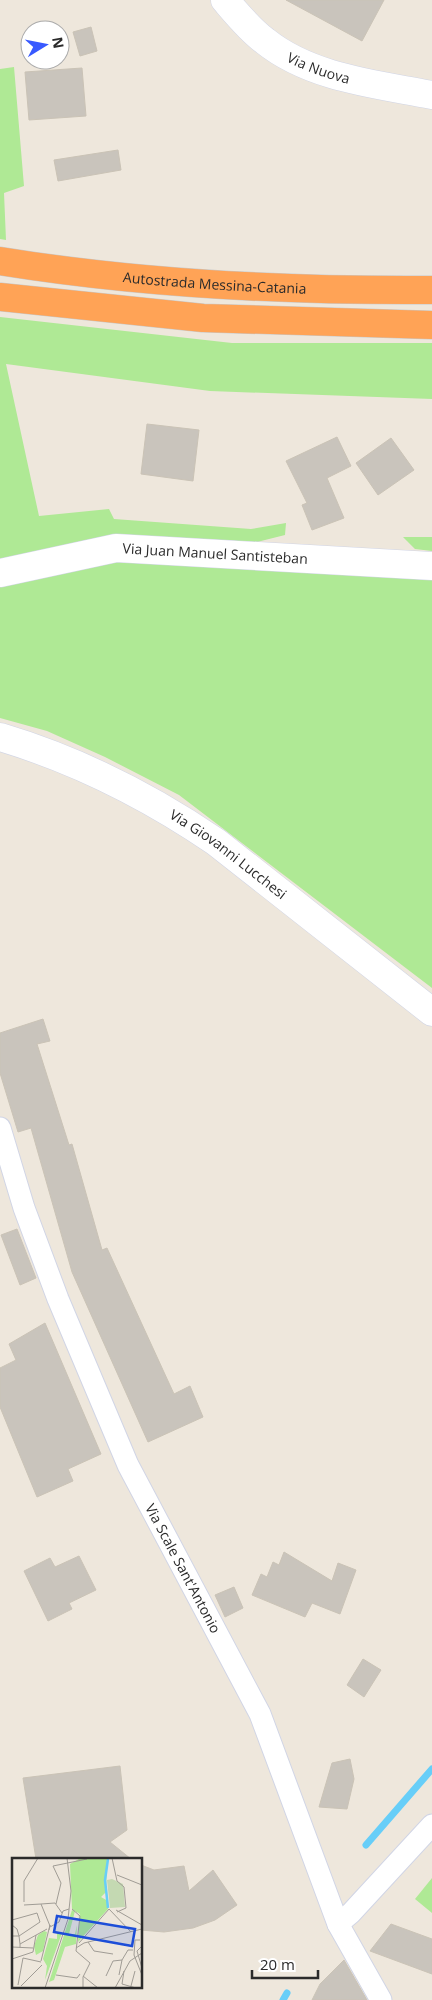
<svg xmlns="http://www.w3.org/2000/svg" width="432" height="2000" font-family="'Open Sans',sans-serif">
  <rect width="100%" height="100%" fill="#eee7dc"/>
  <path fill="#afe995" d="M 14,67 L 24,186 L 4,193 L 6,240 L 0,239 L 0,69 Z
    M 0,317 L 232,343 L 432,343 L 432,399 L 210,391 L 6,364 L 39,516 L 109,509 L 114,519 L 251,529 L 286,523 L 285,535 L 257,542 L 125,535 L 0,560 Z
    M 403,537 L 432,537 L 432,551 L 415,549 Z
    M 110,560 L 182,562 L 432,580 L 432,988 L 179,795 L 105,757 L 47,731 L 0,718 L 0,586 Z
    M 432,1878 L 432,1913 L 415,1899 Z"/>
  <g fill="none" stroke-linecap="round" stroke-linejoin="round">
    <path stroke="#67cef8" stroke-width="7" d="M 366,1845 L 432,1769
      M 283,2000 L 287,1993"/>
  </g>
  <path fill="#c9c4bc" stroke="#cac3b6" d="M 286,0 L 384,0 L 362,41 Z
    M 91,27 L 97,51 L 80,56 L 73,32 Z
    M 82,68 L 86,116 L 29,120 L 25,72 Z
    M 118,150 L 121,170 L 58,181 L 54,160 Z
    M 147,424 L 199,430 L 193,481 L 141,474 Z
    M 337,437 L 351,466 L 327,478 L 344,518 L 312,530 L 302,505 L 307,503 L 286,461 Z
    M 391,438 L 414,470 L 378,495 L 356,463 Z
    M 43,1019 L 50,1041 L 37,1044 L 69,1145 L 72,1144 L 102,1250 L 107,1248 L 174,1394 L 190,1386 L 203,1417 L 148,1442 L 72,1272 L 31,1128 L 18,1132 L 0,1073 L 0,1033 Z
    M 17,1229 L 36,1278 L 20,1285 L 1,1235 Z
    M 45,1323 L 101,1454 L 68,1469 L 73,1481 L 37,1497 L 0,1407 L 0,1368 L 16,1360 L 9,1344 Z
    M 284,1552 L 332,1581 L 338,1563 L 356,1570 L 340,1614 L 312,1603 L 305,1617 L 252,1595 L 261,1574 L 267,1577 L 273,1562 L 279,1565 Z
    M 79,1556 L 96,1590 L 69,1603 L 72,1609 L 48,1621 L 24,1571 L 50,1558 L 55,1567 Z
    M 234,1587 L 243,1608 L 225,1617 L 215,1595 Z
    M 363,1659 L 381,1670 L 364,1697 L 347,1685 Z
    M 350,1759 L 354,1779 L 347,1809 L 319,1807 L 332,1763 Z
    M 120,1766 L 127,1830 L 110,1842 L 131,1859 L 36,1859 L 23,1778 Z
    M 141,1865 L 154,1870 L 184,1866 L 189,1891 L 213,1870 L 237,1905 L 215,1920 L 193,1928 L 164,1932 L 141,1930 Z
    M 391,1924 L 432,1939 L 432,1974 L 370,1951 Z
    M 344,1960 L 367,2000 L 312,2000 L 320,1984 Z"/>
  <g fill="none" stroke-linecap="round" stroke-linejoin="round">
    <defs>
      <g id="street">
        <path id="s1" d="M 0,1128 L 24,1208 L 58,1299 L 128,1465 L 260,1714 L 338,1924 L 381,2000"/>
        <path d="M 338,1924 L 351,1913 L 432,1825"/>
      </g>
      <g id="secondary">
        <path id="s2" d="M 225,0 C 237,14 250,30 265,41 C 311,78 376,84 432,95"/>
        <path id="s3" d="M 0,573 L 116,548 L 432,566"/>
        <path id="s4" d="M 0,737 C 77,760 150,797 216,842 L 432,1012"/>
      </g>
      <g id="highway">
        <path id="s5" d="M 0,261 C 142,284 288,291 432,290"/>
        <path d="M 0,297 L 203,318 L 432,325"/>
      </g>
    </defs>
    <use href="#street" stroke="#d1d5e5" stroke-width="23"/>
    <use href="#secondary" stroke="#d1d5e5" stroke-width="29"/>
    <use href="#highway" stroke="#c8c8c8" stroke-width="29"/>
    <use href="#street" stroke="#fff" stroke-width="21"/>
    <use href="#secondary" stroke="#fff" stroke-width="28"/>
    <use href="#highway" stroke="#ffa356" stroke-width="28"/>
  </g>
  <g text-anchor="middle" stroke-width="5" stroke-linejoin="round" paint-order="stroke">
    <g font-size="14" fill="#2b2b2b" stroke="#fff">
      <text dy="5" stroke="none"><textPath href="#s2" startOffset="118">Via Nuova</textPath></text>
      <text dy="5" stroke="none"><textPath href="#s5" startOffset="216">Autostrada Messina-Catania</textPath></text>
      <text dy="5" stroke="none"><textPath href="#s3" startOffset="218">Via Juan Manuel Santisteban</textPath></text>
      <text dy="5" stroke="none"><textPath href="#s4" startOffset="258">Via Giovanni Lucchesi</textPath></text>
      <text dy="5" stroke="none"><textPath href="#s1" startOffset="478">Via Scale Sant'Antonio</textPath></text>
    </g>
  </g>
  <g transform="translate(12 1858)">
    <rect width="130" height="130" fill="#eee7dc"/>
    <path d="M 95,0 L 94,34 L 89,39 L 96,43 L 96,51 L 66,84 L 68,56 L 60,51 L 58,6 L 67,1 ZM 60,52 L 64,53 L 67,58 L 66,62 L 67,57 L 63,53 L 57,76 L 63,76 L 65,67 L 64,86 L 53,89 L 42,122 L 37,124 ZM 32,73 L 35,74 L 31,93 L 24,97 L 22,88 L 26,77 ZM 45,74 L 50,75 L 33,122 L 35,108 L 31,101 L 37,80 L 45,81 Z" fill="#afe995"/>
    <path d="M 100,21 L 111,26 L 113,49 L 98,50 L 95,22 Z" fill="#c4d9b2"/>
    <path fill="none" stroke="#67cef8" stroke-width="2.5" d="M 96,50 L 93,22 L 96,1"/>
    <path fill="none" stroke="#a09c95" stroke-width="1" d="M 100,0 L 105,23 L 112,29 L 114,50 L 105,54M 105,17 L 130,27M 12,44 L 12,23 L 26,0M 29,46 L 43,45 L 50,55M 44,46 L 49,25 L 41,8 L 75,1M 12,47 L 29,46 L 38,68M 60,51 L 68,58 L 64,93 L 78,105 L 71,119 L 71,130M 97,51 L 119,74M 104,52 L 130,67M 0,62 L 25,55 L 28,64 L 7,78 L 5,71 L 0,67M 38,69 L 47,64 L 51,53 L 57,51M 0,78 L 7,78 L 8,86M 128,82 L 123,82 L 122,97 L 130,117M 76,84 L 82,93 L 101,96M 67,85 L 97,51M 130,88 L 125,93 L 130,110M 0,89 L 21,90M 8,90 L 8,86 L 35,71M 64,90 L 72,85 L 130,71M 11,100 L 29,104M 0,101 L 21,94 L 24,77M 29,103 L 38,67 L 37,72M 112,113 L 110,126 L 124,130M 44,117 L 65,120 L 68,116M 107,117 L 110,102 L 116,92 L 121,92M 71,118 L 86,130M 94,118 L 101,103 L 110,102M 6,127 L 11,100M 9,128 L 30,107M 119,128 L 123,113M 33,130 L 56,61 L 59,33 L 55,0M 103,130 L 118,103 L 130,95"/>
    <path fill="#1d4ed8" fill-opacity="0.15" stroke="#1d4ed8" stroke-width="2.5" d="M 45,58 L 123,71 L 120,88 L 42,74 Z"/>
    <rect width="130" height="130" fill="none" stroke="#2b2b2b" stroke-width="2.5"/>
  </g>
  <g transform="translate(45 45) rotate(80)"><circle r="24" fill="#ffffff" stroke="#aaaaaa"/>
  <path d="M0-4L9 19L0 12L-9 19Z" fill="#3859ff"/>
  <text y="-8" font-size="14" font-weight="bold" text-anchor="middle" fill="#2b2b2b">N</text>
  </g>
  <path d="M252 1970v8h66v-8" fill="none" stroke="#2b2b2b" stroke-width="2.5"/>
  <text x="260" y="1970" font-size="15" fill="#2b2b2b" stroke="#ffffff" stroke-width="4" paint-order="stroke">20 m</text>
</svg>
